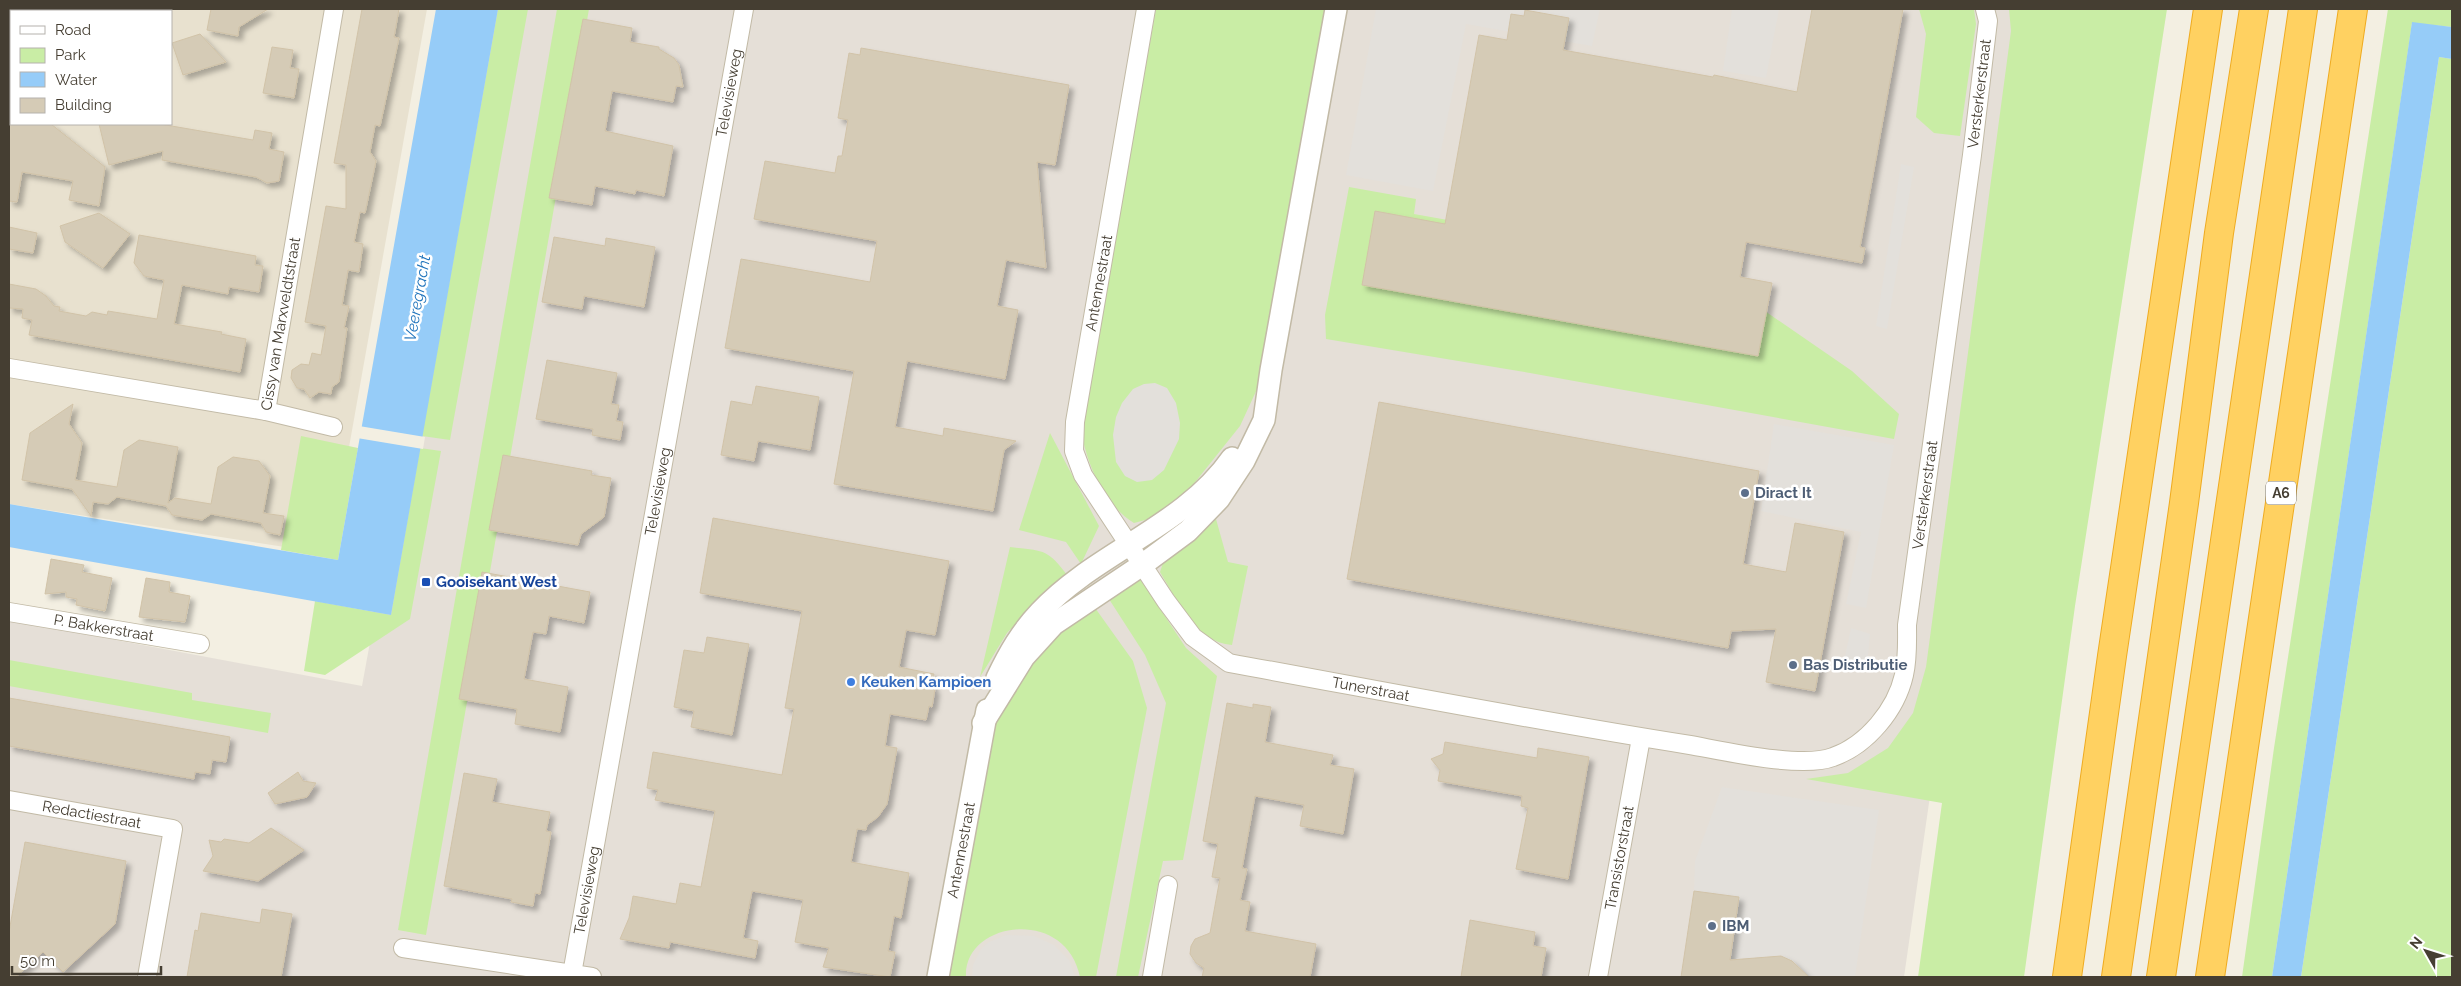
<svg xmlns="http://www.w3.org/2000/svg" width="2461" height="986" font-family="Raleway,sans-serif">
  <defs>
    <filter id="shadow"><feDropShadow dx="4.5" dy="4.5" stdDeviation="2.5" flood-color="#0004"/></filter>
  </defs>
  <rect width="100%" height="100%" fill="#f3efe2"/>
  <path fill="#e8e1cf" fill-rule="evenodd" d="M 9,9 L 427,9 L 330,554 L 9,504 ZM 11,11 L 171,11 L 171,124 L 11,124 Z"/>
  <path fill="#e5dfd7" d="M 486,9 L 2043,9 L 1904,977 L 9,977 L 9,620 L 362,686 Z"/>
  <path fill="#c9eda5" d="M 498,9 L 528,9 L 450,440 L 422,436 Z
    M 557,9 L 589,9 L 426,935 L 398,930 Z
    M 1156,9 L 1325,9 L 1258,387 L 1240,426 L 1192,486 L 1162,511 L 1149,519 L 1134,523 C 1104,505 1087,464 1081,431 Z
    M 1919,9 L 1974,9 L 1976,24 L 1960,136 L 1934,133 L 1916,117 L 1926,34 Z
    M 2009,9 L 2167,9 L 2075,606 L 2024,977 L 1918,977 L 1942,803 L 1806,779 L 1848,773 L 1888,748 L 1913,713 L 1926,667 L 2011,31 Z
    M 2388,9 L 2452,9 L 2452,27 L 2412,23 L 2272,977 L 2242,977 L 2274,748 Z
    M 2439,57 L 2452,59 L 2452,977 L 2301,977 Z
    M 1349,187 L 1416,199 L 1414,214 L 1673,260 L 1733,289 L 1852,371 L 1899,414 L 1894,439 L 1530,373 L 1326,339 L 1325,315 Z
    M 1050,433 L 1099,526 L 1081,564 L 1066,542 L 1019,530 Z
    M 301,436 L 358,448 L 338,560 L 281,550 Z
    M 420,448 L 441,451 L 410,619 L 325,675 L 304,671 L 315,601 L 391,615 Z
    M 1216,519 L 1228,562 L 1248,566 L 1232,645 C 1195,642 1177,600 1160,572 L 1164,560 Z
    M 1010,547 C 1044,551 1047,548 1068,576 L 1038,600 L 1007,633 L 980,677 Z
    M 1133,577 L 1141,580 L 1186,648 L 1217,676 L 1183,860 L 1163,861 L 1138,977 L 1116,977 L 1166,703 L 1145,655 L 1107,596 Z
    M 1093,605 L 1133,661 L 1147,708 L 1096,977 L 1080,977 C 1066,906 963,921 966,977 L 948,977 L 992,724 L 1026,667 L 1062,626 Z
    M 9,660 L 192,693 L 192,700 L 271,713 L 268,733 L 9,686 Z"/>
  <path fill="#e3e0db" d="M 1376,9 L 1600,9 L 1592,46 L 1466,24 L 1433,191 L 1346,175 Z
    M 1732,9 L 1779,9 L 1766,78 L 1723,71 Z
    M 1901,164 L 1914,167 L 1887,329 L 1876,326 Z
    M 1155,383 L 1167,388 L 1176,403 L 1180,423 L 1179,439 L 1164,470 L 1152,480 L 1137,482 L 1125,476 L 1116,462 L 1113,435 L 1116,417 L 1122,403 L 1133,389 L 1144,384 Z
    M 1774,424 L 1894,445 L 1866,608 L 1846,604 L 1861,532 L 1761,511 Z
    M 1851,628 L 1870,634 L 1867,667 L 1843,665 Z
    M 1722,787 L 1879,810 L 1855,977 L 1805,977 L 1796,964 L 1778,956 L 1730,960 L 1739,897 L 1694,891 L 1695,861 Z
    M 1007,935 L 1034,936 L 1054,945 L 1069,960 L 1075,977 L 972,977 L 973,965 L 981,949 L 989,942 Z"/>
  <path fill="#96ccf8" d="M 436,9 L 498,9 L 391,615 L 9,547 L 9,504 L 338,560 Z
    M 2412,22 L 2452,27 L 2452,59 L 2439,57 L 2301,977 L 2272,977 Z"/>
  <path fill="#f3efe2" d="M 359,426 L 425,437 L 423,449 L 357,438 Z"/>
  <path fill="#d5cbb6" stroke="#d1c3a8" filter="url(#shadow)" d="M 211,9 L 268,9 L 239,27 L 238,36 L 207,30 Z
    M 362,9 L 399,9 L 394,37 L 399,38 L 380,126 L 375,125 L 370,152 L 376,161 L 365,213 L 360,212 L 354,242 L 363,244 L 359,272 L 348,270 L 342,305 L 349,306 L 344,328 L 347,328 L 339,382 L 332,387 L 331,394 L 319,392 L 310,398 L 304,389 L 297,388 L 291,378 L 292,370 L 301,364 L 309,365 L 312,353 L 321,355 L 326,326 L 305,322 L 326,206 L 346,209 L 346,165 L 334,163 Z
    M 1812,9 L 1903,9 L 1860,247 L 1865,248 L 1862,263 L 1746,242 L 1740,277 L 1772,283 L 1758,356 L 1362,285 L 1375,211 L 1445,224 L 1479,35 L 1507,40 L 1511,14 L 1524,16 L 1525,10 L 1569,18 L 1563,50 L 1713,77 L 1714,75 L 1797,92 Z
    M 583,19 L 632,28 L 630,42 L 659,47 L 659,49 L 674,58 L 679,65 L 683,87 L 676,86 L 673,102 L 612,91 L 605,131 L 673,146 L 664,196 L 636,190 L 635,194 L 595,186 L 592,205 L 549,198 Z
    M 200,34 L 226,62 L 183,75 L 172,43 Z
    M 272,47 L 293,50 L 290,68 L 299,69 L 294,98 L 263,93 Z
    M 861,48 L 1069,85 L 1055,165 L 1037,162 L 1046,268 L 1006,260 L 997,306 L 1018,310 L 1005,379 L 907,361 L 895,427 L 943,436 L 944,428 L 1016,441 L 1004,450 L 993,511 L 834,484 L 854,371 L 725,348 L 741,259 L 870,282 L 877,241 L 754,219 L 765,161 L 835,173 L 838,156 L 842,156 L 848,120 L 838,118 L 849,53 L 860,55 Z
    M 9,124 L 51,124 L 105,167 L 99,206 L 69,200 L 73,181 L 22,172 L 17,202 L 9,201 Z
    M 99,124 L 160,124 L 253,140 L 255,130 L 272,133 L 269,149 L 284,152 L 279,181 L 267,183 L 256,177 L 162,160 L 163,151 L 109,165 Z
    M 99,213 L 130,234 L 103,268 L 65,242 L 60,226 Z
    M 9,227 L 37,233 L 33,253 L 9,249 Z
    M 139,235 L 256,256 L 255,265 L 263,266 L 259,292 L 229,287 L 228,294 L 182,285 L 174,324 L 222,332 L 221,334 L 246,339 L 240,372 L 29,335 L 32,320 L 22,318 L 23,309 L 9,308 L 9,284 L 36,289 L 46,296 L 54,306 L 60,307 L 59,311 L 86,316 L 92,312 L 107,315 L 108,311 L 157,319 L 164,280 L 144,276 L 134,263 Z
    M 554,237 L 605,246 L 606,238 L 655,247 L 644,307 L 584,296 L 582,309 L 542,302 Z
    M 547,360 L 617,373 L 611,404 L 619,405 L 616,421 L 623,422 L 620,440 L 592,435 L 593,429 L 536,419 Z
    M 756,386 L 819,397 L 810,450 L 758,441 L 754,461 L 721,455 L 731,401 L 752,405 Z
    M 1379,402 L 1759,471 L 1743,564 L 1786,572 L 1795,523 L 1844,532 L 1815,691 L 1766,682 L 1776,629 L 1731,631 L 1728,648 L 1347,579 Z
    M 73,404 L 69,424 L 82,443 L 75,480 L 117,487 L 124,450 L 139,440 L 178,447 L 168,503 L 175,498 L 211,504 L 218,467 L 233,457 L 259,461 L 270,476 L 263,513 L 284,516 L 280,535 L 266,532 L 261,523 L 211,514 L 202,520 L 172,515 L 166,506 L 117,497 L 108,504 L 93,502 L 91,516 L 72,489 L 22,480 L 30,433 Z
    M 503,455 L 592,471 L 591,475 L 611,478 L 604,517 L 581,534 L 578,545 L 489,530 Z
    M 713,518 L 949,561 L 935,635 L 906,630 L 899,667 L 934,674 L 932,688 L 935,689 L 932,707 L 929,706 L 926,720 L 890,714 L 885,746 L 897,748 L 887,804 L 878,817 L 867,825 L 866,830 L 857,829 L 851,862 L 909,873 L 901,918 L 894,916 L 888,951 L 895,952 L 890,977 L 823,967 L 829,948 L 795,942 L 803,900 L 752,891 L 743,938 L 758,941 L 755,958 L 670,942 L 669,948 L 620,939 L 629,918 L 633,896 L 676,904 L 680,883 L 701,887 L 715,811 L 655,800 L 658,790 L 647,788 L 653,752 L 782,775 L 794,709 L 785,708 L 802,611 L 700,593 Z
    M 51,559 L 84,565 L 82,572 L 112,578 L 105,611 L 76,605 L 77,599 L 66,597 L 66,592 L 45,594 Z
    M 482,572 L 590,592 L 584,623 L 549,616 L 546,634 L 533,632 L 524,679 L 568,687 L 560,732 L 515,724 L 517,709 L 459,699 Z
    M 146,578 L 170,582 L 169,592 L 190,596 L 185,622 L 139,617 Z
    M 707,637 L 749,644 L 732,735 L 691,727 L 694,711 L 674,707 L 684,650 L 704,653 Z
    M 9,698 L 230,737 L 226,762 L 212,760 L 210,774 L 195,772 L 194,779 L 9,746 Z
    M 1227,703 L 1253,708 L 1253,704 L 1271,707 L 1265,742 L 1333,755 L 1330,765 L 1354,769 L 1343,834 L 1300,826 L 1304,805 L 1255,796 L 1242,868 L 1247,869 L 1240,900 L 1250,902 L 1245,931 L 1316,944 L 1310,977 L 1202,977 L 1204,968 L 1196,963 L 1190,954 L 1191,946 L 1195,939 L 1210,933 L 1220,878 L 1212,877 L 1218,844 L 1203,841 Z
    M 1445,742 L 1537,758 L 1538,748 L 1589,757 L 1568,879 L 1516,869 L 1528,808 L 1521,806 L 1522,796 L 1438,781 L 1440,770 L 1431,759 L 1443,754 Z
    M 298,772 L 303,781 L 316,783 L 307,797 L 275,804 L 268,793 Z
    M 464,773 L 497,779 L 492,802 L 550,812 L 546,831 L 551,832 L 540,894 L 535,893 L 533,906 L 511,902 L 512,899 L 444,886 Z
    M 271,828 L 304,850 L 258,881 L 203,871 L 213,856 L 209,840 L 221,842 L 224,839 L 249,843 Z
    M 25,842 L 126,861 L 115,924 L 63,972 L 43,952 L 16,977 L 9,977 L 9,932 Z
    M 1694,891 L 1739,897 L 1730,960 L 1781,956 L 1792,961 L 1809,977 L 1681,977 Z
    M 262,909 L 292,914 L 281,977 L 187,977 L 195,930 L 198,931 L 201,913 L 260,923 Z
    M 1470,920 L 1535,932 L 1533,946 L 1546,948 L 1541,977 L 1461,977 Z"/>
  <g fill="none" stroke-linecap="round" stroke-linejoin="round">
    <defs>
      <g id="minor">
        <path id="s1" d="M 1146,9 L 1075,422 L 1074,451 L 1083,475 L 1166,601 L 1193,637 L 1229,663 C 1383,691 1536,721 1690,745 C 1724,751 1802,769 1833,757 C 1867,745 1896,710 1904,675 C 1908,658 1907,641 1907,625 L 1972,155 L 1988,21 L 1985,9"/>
        <path id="s2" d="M 9,368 L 266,411 L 334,9"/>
        <path d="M 266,411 L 333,427"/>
        <path id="s3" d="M 9,612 L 200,644"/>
        <path id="s4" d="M 9,800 L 173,829 L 147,977"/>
        <path d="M 403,948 L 592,977"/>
        <path id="s5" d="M 572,974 L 744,9"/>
        <path d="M 1152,977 L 1168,885"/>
        <path id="s6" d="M 1598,977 L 1641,738"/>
      </g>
      <g id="tertiary">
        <path d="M 997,678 C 1009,653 1021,632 1040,612 C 1096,552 1184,527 1232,458"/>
        <path d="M 983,723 L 1024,657 L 1054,624 L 1142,565 L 1188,531 L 1219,499 L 1244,461 L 1264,420 L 1271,370 L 1336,9"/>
        <path id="s7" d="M 938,977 L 987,710"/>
      </g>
      <path id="motorway" d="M 2067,977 L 2112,656 L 2208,9
        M 2116,977 L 2184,503 L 2219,233 L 2254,9
        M 2161,977 L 2303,9
        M 2210,977 L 2353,9"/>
    </defs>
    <use href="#minor" stroke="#c2baa6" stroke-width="20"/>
    <use href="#tertiary" stroke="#c2baa6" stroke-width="24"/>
    <use href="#motorway" stroke="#efab20" stroke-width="30"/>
    <use href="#minor" stroke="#fff" stroke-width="18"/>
    <use href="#tertiary" stroke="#fff" stroke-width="21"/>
    <use href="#motorway" stroke="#ffd161" stroke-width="28"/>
  </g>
  <g fill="#5c6f8a" stroke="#fff" stroke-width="2">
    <circle cx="1745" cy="493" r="5"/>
    <circle cx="1793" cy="665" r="5"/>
    <circle cx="1712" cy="926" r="5"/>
  </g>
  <rect fill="#1a4fb4" stroke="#fff" stroke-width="2" x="421" y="577" width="10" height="10" rx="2.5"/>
  <circle fill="#3f7fe0" stroke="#fff" stroke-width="2" cx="851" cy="682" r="5"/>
  <g text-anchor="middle" stroke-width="5" stroke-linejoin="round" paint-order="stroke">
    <rect fill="#fff" stroke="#7d7870" stroke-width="1" x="2266" y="481.5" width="30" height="23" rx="4"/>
    <g font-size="14" font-weight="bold" fill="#453e32">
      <text x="2281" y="498">A6</text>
    </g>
    <g font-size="15" fill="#453e32" stroke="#fff">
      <text dy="5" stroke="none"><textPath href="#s5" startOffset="895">Televisieweg</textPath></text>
      <text dy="5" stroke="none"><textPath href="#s1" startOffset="2026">Versterkerstraat</textPath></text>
      <text transform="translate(1099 283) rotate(-80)" y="5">Antennestraat</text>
      <text dy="5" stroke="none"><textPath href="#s2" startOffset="349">Cissy van Marxveldtstraat</textPath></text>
      <text dy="5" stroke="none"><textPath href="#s5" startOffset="490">Televisieweg</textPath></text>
      <text dy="5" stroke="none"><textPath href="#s1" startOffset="1621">Versterkerstraat</textPath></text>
      <text dy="5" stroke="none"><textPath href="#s3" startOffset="96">P. Bakkerstraat</textPath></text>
      <text dy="5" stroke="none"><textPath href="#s1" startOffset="858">Tunerstraat</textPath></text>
      <text dy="5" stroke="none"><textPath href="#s4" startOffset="84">Redactiestraat</textPath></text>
      <text dy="5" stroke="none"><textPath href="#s7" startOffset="129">Antennestraat</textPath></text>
      <text dy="5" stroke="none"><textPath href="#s6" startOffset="121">Transistorstraat</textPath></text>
      <text dy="5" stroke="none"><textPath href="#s5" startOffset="85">Televisieweg</textPath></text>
    </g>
    <g font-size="15" font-weight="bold" fill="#4e5e75" stroke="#fff" text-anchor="start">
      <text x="1755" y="498">Diract It</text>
      <text x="1803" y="670">Bas Distributie</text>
      <text x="1722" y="931">IBM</text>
    </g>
    <g font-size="15" font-weight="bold" fill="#164399" stroke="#fff" text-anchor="start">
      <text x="436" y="587">Gooisekant West</text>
    </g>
    <g font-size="15" font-weight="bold" fill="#366cbe" stroke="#fff" text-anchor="start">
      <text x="861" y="687">Keuken Kampioen</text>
    </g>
    <g font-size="16" font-style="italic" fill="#2074bc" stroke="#fff">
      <text transform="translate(417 298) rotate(-80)" y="6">Veeregracht</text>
    </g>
  </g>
  <rect width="2461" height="986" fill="none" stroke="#453e32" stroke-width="20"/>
  <rect x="10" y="10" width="162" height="115" fill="#ffffff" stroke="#b5b2ad"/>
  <rect x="20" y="26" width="25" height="8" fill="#ffffff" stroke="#b5b2ad"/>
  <text x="55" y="35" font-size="15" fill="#453e32">Road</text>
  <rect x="20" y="48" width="25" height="15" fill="#c9eda5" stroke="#b5b2ad"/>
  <text x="55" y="60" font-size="15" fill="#453e32">Park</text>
  <rect x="20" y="72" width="25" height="15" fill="#96ccf8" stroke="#b5b2ad"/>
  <text x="55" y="85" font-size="15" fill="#453e32">Water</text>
  <rect x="20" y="98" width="25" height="15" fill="#d5cbb6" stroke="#b5b2ad"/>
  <text x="55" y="110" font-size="15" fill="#453e32">Building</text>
  <g transform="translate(2426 951) rotate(309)" stroke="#ffffff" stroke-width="4" paint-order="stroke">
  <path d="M0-4L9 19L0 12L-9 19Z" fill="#453e32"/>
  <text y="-8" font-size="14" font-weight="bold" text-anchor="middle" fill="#453e32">N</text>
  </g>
  <path d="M12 966v8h149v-8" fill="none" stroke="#453e32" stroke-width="2.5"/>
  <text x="20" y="966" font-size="15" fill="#453e32" stroke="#ffffff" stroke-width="4" paint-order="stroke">50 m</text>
</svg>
